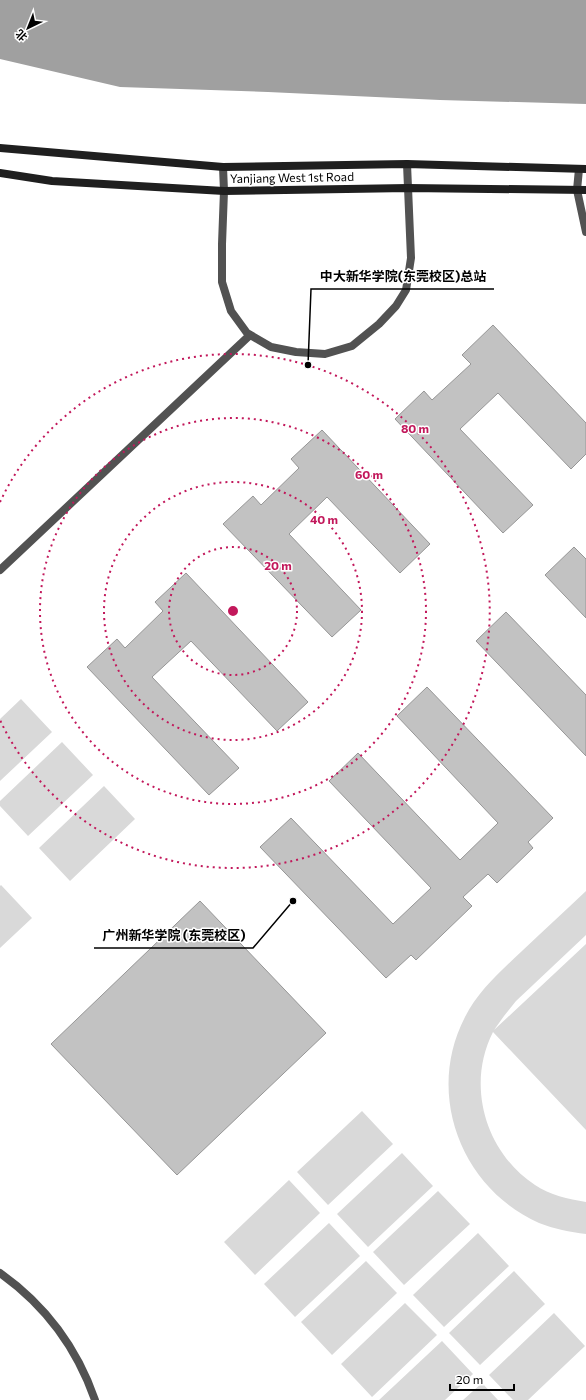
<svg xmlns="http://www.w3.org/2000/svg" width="586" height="1400" font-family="Commissioner,'Noto Sans SC',sans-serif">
  <rect width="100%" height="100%" fill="#fff"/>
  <path fill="#d9d9d9" d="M 21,699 L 52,732 L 0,781 L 0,719 Z
    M 62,742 L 93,775 L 28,836 L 0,806 L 0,801 Z
    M 104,786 L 135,819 L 70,881 L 39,848 Z
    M 1,885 L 32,918 L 0,948 L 0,886 Z
    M 586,891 L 586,935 L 516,1001 L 504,1016 L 494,1030 L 586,944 L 586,1130 L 493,1032 C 466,1085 485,1152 535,1185 C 550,1195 568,1199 586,1202 L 586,1234 C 570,1232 554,1229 539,1223 C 461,1188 425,1094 465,1017 C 478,991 501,971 522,951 C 543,931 565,911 586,891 Z
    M 362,1111 L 393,1144 L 328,1205 L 297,1172 Z
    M 402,1153 L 433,1186 L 368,1247 L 337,1214 Z
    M 289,1180 L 320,1213 L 255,1275 L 224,1242 Z
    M 438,1191 L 470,1224 L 404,1285 L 373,1252 Z
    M 329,1223 L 360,1256 L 295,1317 L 264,1284 Z
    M 478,1233 L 509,1266 L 444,1327 L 413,1295 Z
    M 366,1261 L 397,1293 L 332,1355 L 301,1322 Z
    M 514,1271 L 545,1304 L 480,1365 L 449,1333 Z
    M 405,1303 L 437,1335 L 372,1397 L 341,1364 Z
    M 554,1313 L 585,1346 L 528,1400 L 513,1400 L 489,1375 Z
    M 442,1341 L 473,1374 L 445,1400 L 379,1400 Z
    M 482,1383 L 498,1400 L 463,1400 Z"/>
  <path fill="#a0a0a0" d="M 0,0 L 586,0 L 586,104 L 440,100 L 268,92 L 120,87 L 0,59 Z"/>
  <path fill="#c2c2c2" stroke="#969696" d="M 493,325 L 586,423 L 586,454 L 571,469 L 498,393 L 460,429 L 533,505 L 503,533 L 395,419 L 424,391 L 432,400 L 471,364 L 462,355 Z
    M 322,430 L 430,544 L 400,573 L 327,497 L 289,534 L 361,610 L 332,637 L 223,524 L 253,496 L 261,505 L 299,468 L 291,459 Z
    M 574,547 L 586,559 L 586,618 L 545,575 Z
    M 186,573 L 308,702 L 277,731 L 191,641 L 152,677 L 239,768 L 209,795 L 87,667 L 117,639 L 125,648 L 163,611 L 155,602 Z
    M 506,612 L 586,695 L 586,756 L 476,641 Z
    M 427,687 L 553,818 L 528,842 L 533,848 L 497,883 L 488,874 L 463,897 L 472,906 L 416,960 L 411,955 L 386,978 L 260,847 L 291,818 L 393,924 L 431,888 L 329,781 L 358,753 L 460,860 L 498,823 L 397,716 Z
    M 200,901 L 326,1033 L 177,1175 L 51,1044 Z"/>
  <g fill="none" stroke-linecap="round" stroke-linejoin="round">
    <path stroke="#525252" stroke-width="8" d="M 223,167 L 224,191 L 222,244 L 222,282 L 231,311 L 247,333 L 271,347 L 296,352 L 325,354 L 352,346 L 379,324 L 396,306 L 406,290 L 411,258 L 407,164
      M 579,169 L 577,190 L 586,232
      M 0,570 L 250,335
      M 0,1273 C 45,1305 77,1348 95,1400"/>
    <path stroke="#1f1f1f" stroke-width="8" d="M 0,148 L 223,167 L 407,164 L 586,169
      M 0,173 L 52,181 L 224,191 L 408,188 L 586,190"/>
  </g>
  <g fill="none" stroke="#c2185b" stroke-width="2" stroke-dasharray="2 4">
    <circle cx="233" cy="611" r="64"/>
    <circle cx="233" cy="611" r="129"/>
    <circle cx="233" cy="611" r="193"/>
    <path d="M0 502A257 257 0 1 1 0 720"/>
  </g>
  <g text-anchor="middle" stroke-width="3" stroke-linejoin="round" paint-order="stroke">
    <g font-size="12" fill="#000" stroke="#fff">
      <text transform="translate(292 178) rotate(-1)" y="4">Yanjiang West 1st Road</text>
    </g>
  </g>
  <circle cx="233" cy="611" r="6" fill="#c2185b" stroke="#fff" stroke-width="2"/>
  <g font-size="12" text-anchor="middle" font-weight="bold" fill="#c2185b" stroke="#fff" stroke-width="3" stroke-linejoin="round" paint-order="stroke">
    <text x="415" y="433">80 m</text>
    <text x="369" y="479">60 m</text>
    <text x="324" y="524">40 m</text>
    <text x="278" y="570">20 m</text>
  </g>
  <path fill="none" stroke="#000" stroke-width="1.5" d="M308 365L311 289H494M293 901L253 948H94"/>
  <g fill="#000" stroke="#fff" stroke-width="1.5">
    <circle cx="308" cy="365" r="4"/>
    <circle cx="293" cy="901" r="4"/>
  </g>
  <g font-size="13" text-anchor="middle" font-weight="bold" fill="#000" stroke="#fff" stroke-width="3" stroke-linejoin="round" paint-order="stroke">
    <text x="403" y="281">中大新华学院(东莞校区)总站</text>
    <text x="174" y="940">广州新华学院 (东莞校区)</text>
  </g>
  <g transform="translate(28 28) rotate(223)" stroke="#ffffff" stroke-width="3" paint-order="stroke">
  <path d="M0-3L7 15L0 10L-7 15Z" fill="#000000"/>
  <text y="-6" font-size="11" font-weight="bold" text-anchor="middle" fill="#000000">北</text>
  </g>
  <path d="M450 1384v6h64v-6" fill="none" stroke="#000000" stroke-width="2"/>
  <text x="456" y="1384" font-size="12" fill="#000000" stroke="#ffffff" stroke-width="3" paint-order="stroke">20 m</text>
</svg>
